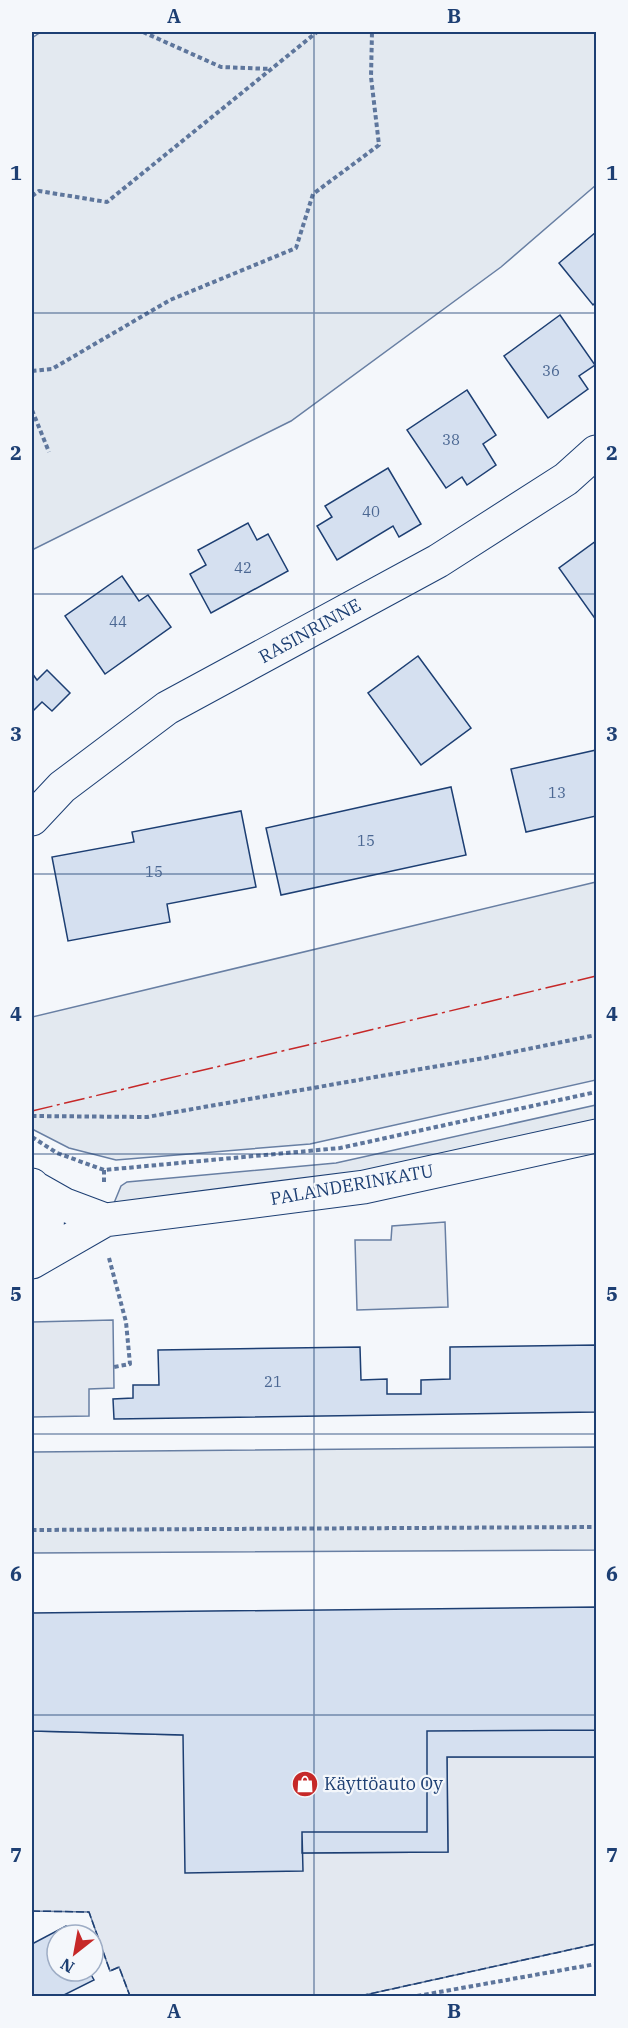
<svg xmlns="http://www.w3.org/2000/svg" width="628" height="2028" font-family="'IBM Plex Serif',serif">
  <rect width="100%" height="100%" fill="#f4f7fb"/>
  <path fill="#e3e9f0" stroke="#687fa3" stroke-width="1.5" d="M 41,32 L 596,32 L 596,185 L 501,267 L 291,421 L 32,550 L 32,38 Z
    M 596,882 L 596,1080 L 310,1144 L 116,1160 L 69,1148 L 32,1129 L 32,1017 Z
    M 596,1105 L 596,1122 L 333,1180 L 114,1203 L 121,1186 L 127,1182 L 336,1163 Z
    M 596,1447 L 596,1550 L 32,1553 L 32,1452 Z"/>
  <path fill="#e3e8f0" stroke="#687fa3" stroke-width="1.5" d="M 445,1222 L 448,1307 L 357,1310 L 355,1240 L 391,1240 L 392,1226 Z
    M 113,1320 L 114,1388 L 89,1389 L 89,1416 L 32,1417 L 32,1322 Z
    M 32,1731 L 183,1735 L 302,1853 L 448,1852 L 447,1757 L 596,1757 L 596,1944 L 360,1996 L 130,1996 L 119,1967 L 110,1971 L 89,1912 L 32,1911 Z"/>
  <path fill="#d5e0f0" stroke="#1d3f73" stroke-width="1.5" d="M 596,232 L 596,302 L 593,305 L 559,263 Z
    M 560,315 L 595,365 L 579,376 L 588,389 L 548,418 L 504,356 Z
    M 467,390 L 496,435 L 483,444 L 496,465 L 467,485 L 462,477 L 446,488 L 407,430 Z
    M 388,468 L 421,524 L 399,537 L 393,526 L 337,560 L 317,526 L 332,517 L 325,506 Z
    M 248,523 L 257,540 L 268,534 L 288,571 L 211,613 L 190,574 L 206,565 L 198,550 Z
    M 596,541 L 596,620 L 559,568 Z
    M 122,576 L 139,601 L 148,595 L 171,627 L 105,674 L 65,616 Z
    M 418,656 L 471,728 L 421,765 L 368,693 Z
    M 47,670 L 70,693 L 52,711 L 42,702 L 32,712 L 32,673 L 37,680 Z
    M 596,750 L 596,816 L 526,832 L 511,769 Z
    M 451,787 L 466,855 L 281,895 L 266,828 Z
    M 241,811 L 256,887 L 167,904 L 170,922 L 68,941 L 52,857 L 134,842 L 132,832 Z
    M 596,1345 L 596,1412 L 114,1419 L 113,1399 L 133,1398 L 133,1385 L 159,1385 L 158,1350 L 360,1347 L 361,1380 L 387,1379 L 387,1394 L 421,1394 L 421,1380 L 450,1379 L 450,1347 Z
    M 596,1607 L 596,1730 L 427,1731 L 427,1832 L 302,1832 L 303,1871 L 185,1873 L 183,1735 L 32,1731 L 32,1613 Z
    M 596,1730 L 596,1757 L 447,1757 L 448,1852 L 302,1853 L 302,1832 L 427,1832 L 427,1731 Z
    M 66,1926 L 70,1935 L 57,1935 L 57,1971 L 89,1971 L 94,1980 L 62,1996 L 32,1996 L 32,1944 Z"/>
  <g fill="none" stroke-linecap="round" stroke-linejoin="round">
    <defs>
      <path id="minor" d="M 32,819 L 62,787 L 167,708 L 438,561 L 566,479 L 596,452
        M 32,1185 C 53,1207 52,1238 32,1260
        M 35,1188 L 65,1205 L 105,1220
        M 32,1262 L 105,1220 L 364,1187 L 596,1136"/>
    </defs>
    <use href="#minor" stroke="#1d3f73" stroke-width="35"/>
    <path stroke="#5e769c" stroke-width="4" stroke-dasharray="4.5 3" stroke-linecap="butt" d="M 143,32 L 221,67 L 271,69
      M 32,196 L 39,191 L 107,202 L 317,32
      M 32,371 L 52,369 L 170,300 L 296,248 L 313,194 L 379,145 L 371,77 L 372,32
      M 32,410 L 49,452
      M 32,1116 L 147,1117 L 484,1058 L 596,1035
      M 32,1137 L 57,1153 L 104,1170 L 340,1148 L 596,1092
      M 104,1170 L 104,1185
      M 109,1258 L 126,1322 L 130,1364 L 114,1367
      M 32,1530 L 596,1527
      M 417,1996 L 596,1964"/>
    <use href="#minor" stroke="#f4f7fb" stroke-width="33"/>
    <path stroke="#1d3f73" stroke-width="1.5" stroke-dasharray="8 3" stroke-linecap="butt" d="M 32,1911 L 89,1912 L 110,1971 L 119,1967 L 130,1996
      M 360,1996 L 596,1944"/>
    <path stroke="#c62828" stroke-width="1.5" stroke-dasharray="21 4.5 3 4.5" stroke-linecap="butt" d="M 32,1111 L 596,976"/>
  </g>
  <path fill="none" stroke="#1d3f73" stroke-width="1.5" stroke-opacity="0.55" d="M 314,32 L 314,1996M 32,313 L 596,313M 32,594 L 596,594M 32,874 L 596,874M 32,1154 L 596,1154M 32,1434 L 596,1434M 32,1715 L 596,1715"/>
  <defs>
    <symbol id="shop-disc" viewBox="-11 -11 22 22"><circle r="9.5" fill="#c62828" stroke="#f4f7fb"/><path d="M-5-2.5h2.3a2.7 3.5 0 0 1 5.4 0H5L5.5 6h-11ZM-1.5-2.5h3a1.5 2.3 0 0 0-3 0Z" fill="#fff"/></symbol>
  </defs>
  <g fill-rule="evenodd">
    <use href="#shop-disc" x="290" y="1769" width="30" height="30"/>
  </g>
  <g text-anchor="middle" stroke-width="4.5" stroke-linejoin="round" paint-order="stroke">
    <g font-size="15" fill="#4b6792">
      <text x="551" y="376">36</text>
      <text x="451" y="445">38</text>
      <text x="371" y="517">40</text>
      <text x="243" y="573">42</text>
      <text x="118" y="627">44</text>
      <text x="557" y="798">13</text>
      <text x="366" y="846">15</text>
      <text x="154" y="877">15</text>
      <text x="273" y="1387">21</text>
    </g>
    <g font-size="18" fill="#1d3f73" stroke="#f4f7fb">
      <text transform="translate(310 631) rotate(-29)" y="6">RASINRINNE</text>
      <text transform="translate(352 1185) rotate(-10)" y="6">PALANDERINKATU</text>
    </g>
    <g font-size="18" fill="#1d3f73" stroke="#f4f7fb" text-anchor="start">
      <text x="324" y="1790">Käyttöauto Oy</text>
    </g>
  </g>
  <rect width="628" height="2028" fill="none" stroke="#f4f7fb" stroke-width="66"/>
  <g transform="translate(75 1953) rotate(211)"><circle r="28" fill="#f4f7fb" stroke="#9eadc5" stroke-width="1.5"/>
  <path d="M0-4.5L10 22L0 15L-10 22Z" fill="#c62828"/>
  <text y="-9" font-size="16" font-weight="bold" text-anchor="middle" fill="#1d3f73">N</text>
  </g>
  <rect x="33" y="33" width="562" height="1962" fill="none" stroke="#1d3f73" stroke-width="2"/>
  <g font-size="20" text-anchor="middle" font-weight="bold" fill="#1d3f73">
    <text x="174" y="23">A</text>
    <text x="454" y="23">B</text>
    <text x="16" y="180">1</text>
    <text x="612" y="180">1</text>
    <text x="16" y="460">2</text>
    <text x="612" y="460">2</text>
    <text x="16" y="741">3</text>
    <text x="612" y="741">3</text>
    <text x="16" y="1021">4</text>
    <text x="612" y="1021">4</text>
    <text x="16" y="1301">5</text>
    <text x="612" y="1301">5</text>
    <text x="16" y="1581">6</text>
    <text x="612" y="1581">6</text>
    <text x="16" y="1862">7</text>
    <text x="612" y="1862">7</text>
    <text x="174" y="2018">A</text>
    <text x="454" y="2018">B</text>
  </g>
</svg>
